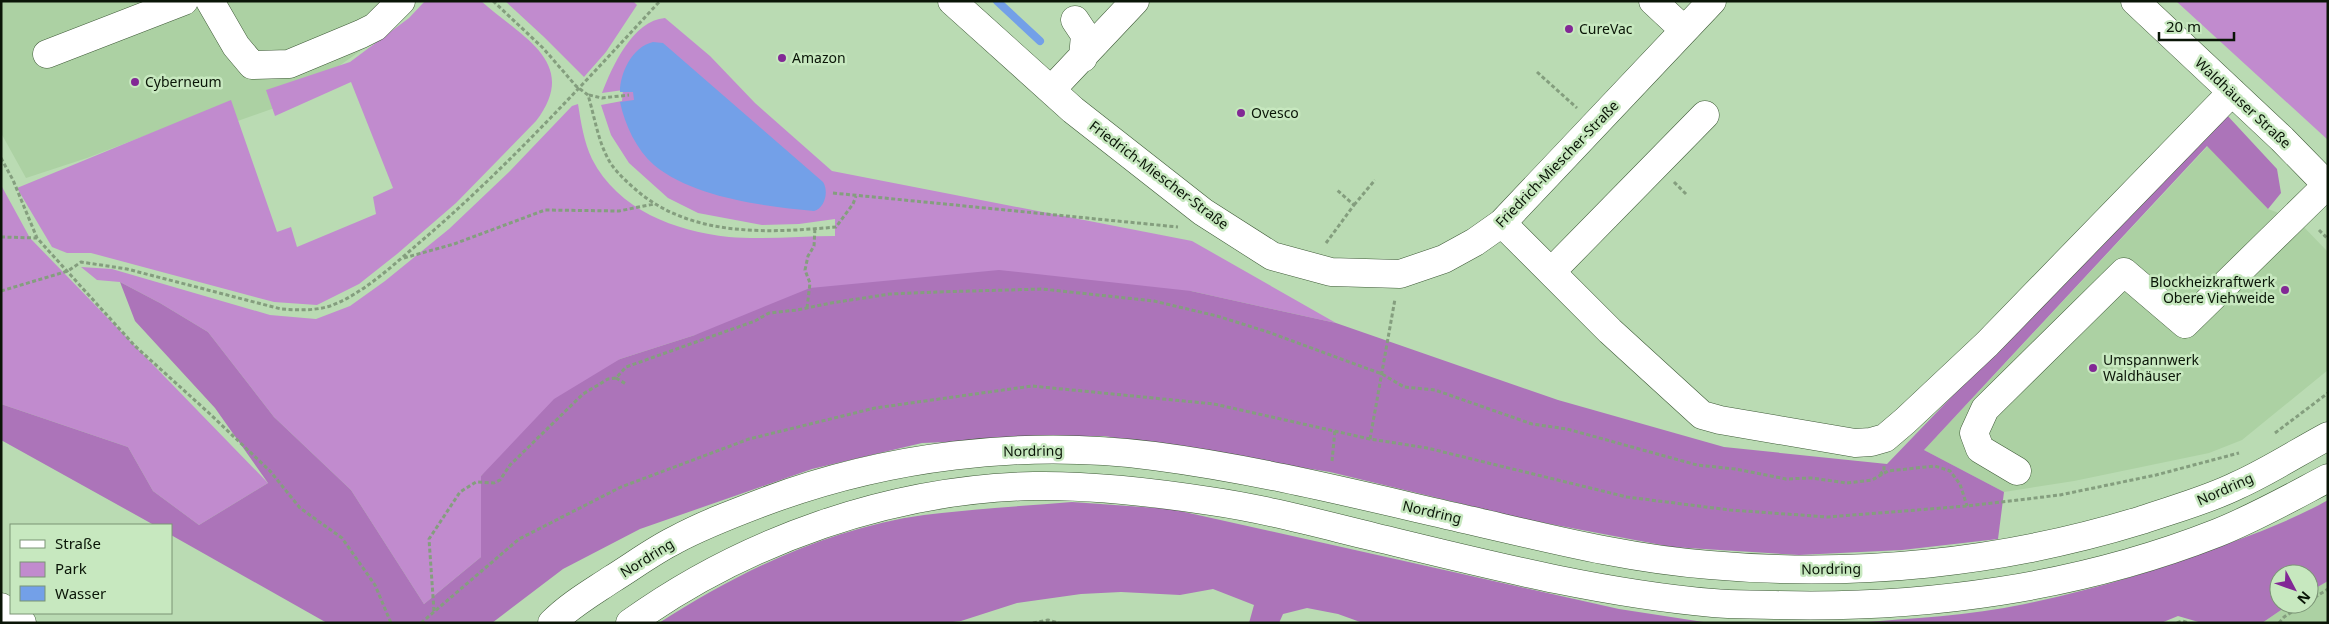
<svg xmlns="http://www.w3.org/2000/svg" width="2329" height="624" font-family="'Noto Sans',sans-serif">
  <rect width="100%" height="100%" fill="#badbb3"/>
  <path fill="#acd1a3" d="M 1,1 L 415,1 L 379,38 L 283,105 L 232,123 L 222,106 L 87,158 L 26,178 L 1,133 Z
    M 2208,146 L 2268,209 L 2297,220 L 2328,252 L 2328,370 L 2242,440 L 2209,453 L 2074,481 L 2004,492 L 1924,450 Z
    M 2328,581 L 2328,623 L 2262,623 L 2290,604 L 2309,604 L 2309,592 Z"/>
  <path fill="#c18bce" d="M 425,1 L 481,1 C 521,37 581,62 536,121 L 456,203 L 397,254 L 359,284 L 317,305 L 274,302 L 91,253 L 67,253 L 52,247 L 17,188 L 231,100 L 277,232 L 291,227 L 297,247 L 376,214 L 373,197 L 393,188 L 351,82 L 275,116 L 266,90 L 350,62 L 409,18 Z
    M 505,1 L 633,1 L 637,5 L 606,52 L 584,77 L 544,37 Z
    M 2176,1 L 2328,1 L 2328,140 Z
    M 665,18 L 710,56 L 755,103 L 832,171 L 1192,241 L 1336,323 L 1191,291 L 695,335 L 620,359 L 481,476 L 481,557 L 424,604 L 351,490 L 274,417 L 208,332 L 160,303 L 120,282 L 97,280 L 81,267 L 112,269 L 270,315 L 316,319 L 350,306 L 385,281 L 449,229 L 509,172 L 572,106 L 578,104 C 581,123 584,142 592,159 C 618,210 675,231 729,237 C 763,240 800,236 835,236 L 835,219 L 799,224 L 762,225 L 698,213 L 668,198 L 629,163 L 611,135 L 601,105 L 622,101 L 623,90 L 602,93 C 612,67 633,20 665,18 Z
    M 1,185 L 30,238 L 268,483 L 199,525 L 153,491 L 128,447 L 1,404 Z"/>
  <path fill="#ac74b9" d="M 2225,113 L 2277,169 L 2281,193 L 2268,209 L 2207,146 L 1924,450 L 2004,492 L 1998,539 L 1902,550 L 1799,555 L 1672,547 L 1529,520 L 1330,472 L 1104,436 L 922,443 L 812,469 L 640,529 L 563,569 L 492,623 L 327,623 L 171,535 L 171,525 L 154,525 L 1,440 L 1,404 L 128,447 L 153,491 L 199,525 L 268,483 L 215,408 L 135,321 L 120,282 L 160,303 L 208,332 L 274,417 L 351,490 L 424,604 L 481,557 L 481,476 L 554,399 L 620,359 L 695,335 L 810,288 L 999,270 L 1191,291 L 1336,323 L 1558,400 L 1724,447 L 1887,464 Z
    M 2328,500 L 2328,581 L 2309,592 L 2309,574 L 2279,574 L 2279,604 L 2290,604 L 2262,623 L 2202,623 L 2178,616 L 2161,623 L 1856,623 C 1912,618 1969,616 2025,604 C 2096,589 2167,568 2235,541 C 2267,529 2298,517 2328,500 Z
    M 1072,502 L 1171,509 L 1619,609 L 1710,623 L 1363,623 L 1338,614 L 1307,608 L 1283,614 L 1279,623 L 1249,623 L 1254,605 L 1213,589 L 1180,595 L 1121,592 L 1081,594 L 1017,603 L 961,621 L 945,623 L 659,623 C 738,572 829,528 924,515 C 973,509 1023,506 1072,502 Z"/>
  <path fill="#73a0e8" d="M 653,42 L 663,43 L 823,182 C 829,191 825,208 814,211 C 764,206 694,198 654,165 C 636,149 625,125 620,102 L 634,100 L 633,92 L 620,92 C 620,73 632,47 653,42 Z"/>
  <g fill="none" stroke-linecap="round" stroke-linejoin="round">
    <path stroke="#73a0e8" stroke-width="8" d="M 997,1 L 1040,41"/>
    <defs>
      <path id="minor" d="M 210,1 L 236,46 L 252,65 L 289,64 L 361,34 L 375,27 L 401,1
        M 952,1 L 1073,110 L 1203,212 L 1272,256 L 1331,272 L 1400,274 L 1444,259 L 1475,242 L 1502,223 L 1712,1
        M 1653,1 L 1684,30
        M 2135,1 L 2282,139 L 2328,186
        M 1075,20 L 1085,35 L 1083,58
        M 47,54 L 184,1
        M 1051,90 L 1135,1
        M 1502,223 L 1610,331 L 1702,415 L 1720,420 L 1855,443 L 1871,442 L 1885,438 L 1905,421 L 1987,344 L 2232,92
        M 1551,272 L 1705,115
        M 2017,471 L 1980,449 L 1974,433 L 1985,409 L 2124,272 L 2185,324 L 2327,185
        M 1,607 L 22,623
        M 552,623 C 570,605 591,593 612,579 C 633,566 653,551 675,540 C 703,525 732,514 761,503 C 884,456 1023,439 1154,456 C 1262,470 1367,497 1473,521 C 1551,539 1629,559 1710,565 C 1855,578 2003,563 2142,520 C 2174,509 2208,500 2238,485 C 2269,471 2298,452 2328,436
        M 630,623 C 746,540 891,489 1034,486 C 1093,485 1152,492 1210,501 C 1266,509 1320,524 1374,537 C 1486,564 1598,593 1713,603 C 1733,605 1754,604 1775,605 C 1924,609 2077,588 2217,533 C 2255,518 2292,497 2328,478"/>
    </defs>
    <use href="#minor" stroke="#3e5a37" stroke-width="29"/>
    <path stroke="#849e7e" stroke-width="3" stroke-dasharray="4 2.5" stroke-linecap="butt" d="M 493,1 L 543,48 L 576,86 L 588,95 C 595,118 598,143 611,164 C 619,175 630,185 641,194 C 696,237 769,233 836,227 L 853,204 L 856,196
      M 1537,72 L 1577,108
      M 589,95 L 602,98 L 629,95
      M 1,158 L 13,180 L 37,238 L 135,346 L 210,414 L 270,471 L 300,508 L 342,538 L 375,585 L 391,623
      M 1674,182 L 1687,195
      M 833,193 L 1178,227
      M 1354,205 L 1375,180
      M 2319,230 L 2328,239
      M 1,237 L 37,238
      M 1326,243 L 1354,205 L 1337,190
      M 404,258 L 454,244 L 545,210 L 619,211 L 654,204
      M 1,291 L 68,271 L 81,262 L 127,269 L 281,309 C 297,310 314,311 330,306 C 363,294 392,266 419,243 C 505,170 583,84 660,1
      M 807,308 L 810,283 L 805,270 L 808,256 L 814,246 L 815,228
      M 616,378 L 626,384
      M 2275,433 L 2328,393
      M 1370,439 L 1395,299
      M 1332,461 L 1335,430
      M 1882,475 L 1881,473 L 1884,471 L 1884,466
      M 2309,601 L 2328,589
      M 434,611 L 429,539 L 460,492 L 476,482 L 494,483 L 500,480 L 510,465 L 583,394 L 608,379 L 616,378 L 626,367 L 755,321 L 769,313 L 797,310 L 831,303 L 890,294 L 937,292 L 1042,289 L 1154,301 L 1217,316 L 1268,332 L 1382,374 L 1404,387 L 1435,390 L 1532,424 L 1567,429 L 1697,465 L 1735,469 L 1786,479 L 1811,478 L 1847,483 L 1872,480 L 1888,471 L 1935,466 L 1950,471 L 1960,484 L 1967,506
      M 421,623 L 519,539 L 621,487 L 749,439 L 875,408 L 1032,386 L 1214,404 L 1370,439 L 1427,448 L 1627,497 L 1730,510 L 1828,517 L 1967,506 L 2060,495 L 2156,475 L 2239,453
      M 1033,623 L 1048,620 L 1059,623
      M 2177,623 L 2182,621 L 2189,623
      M 2279,623 L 2284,617 L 2304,604"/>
    <use href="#minor" stroke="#fff" stroke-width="28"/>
  </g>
  <g fill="#822895" stroke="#c7e8bf" stroke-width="2">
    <circle cx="1569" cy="29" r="5"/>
    <circle cx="782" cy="58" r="5"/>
    <circle cx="135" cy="82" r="5"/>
    <circle cx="1241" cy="113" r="5"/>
    <circle cx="2285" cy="290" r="5"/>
    <circle cx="2093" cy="368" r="5"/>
  </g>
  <g text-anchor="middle" stroke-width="5" stroke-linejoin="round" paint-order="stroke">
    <g font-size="14" fill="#0a1507" stroke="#c7e8bf" text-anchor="start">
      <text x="1579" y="34">CureVac</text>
      <text x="792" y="63">Amazon</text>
      <text x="145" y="87">Cyberneum</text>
      <text x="1251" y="118">Ovesco</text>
      <text x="2275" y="287" text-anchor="end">Blockheizkraftwerk<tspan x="2275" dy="16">Obere Viehweide</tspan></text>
      <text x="2103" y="365">Umspannwerk<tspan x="2103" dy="16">Waldhäuser</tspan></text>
    </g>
    <g font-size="14" fill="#0a1507" stroke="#c7e8bf">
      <text transform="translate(2243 103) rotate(43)" y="5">Waldhäuser Straße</text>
      <text transform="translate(1557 164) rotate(-46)" y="5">Friedrich-Miescher-Straße</text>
      <text transform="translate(1159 175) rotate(37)" y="5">Friedrich-Miescher-Straße</text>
      <text transform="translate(1033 451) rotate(-1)" y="5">Nordring</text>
      <text transform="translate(2225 489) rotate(-24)" y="5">Nordring</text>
      <text transform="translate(1432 512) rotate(13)" y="5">Nordring</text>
      <text transform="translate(647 558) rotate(-32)" y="5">Nordring</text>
      <text transform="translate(1831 569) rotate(-1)" y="5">Nordring</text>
    </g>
  </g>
  <rect width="2329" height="624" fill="none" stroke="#0a1507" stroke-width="5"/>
  <rect x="10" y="524" width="162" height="90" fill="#c7e8bf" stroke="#7b9475"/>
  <rect x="20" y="540" width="25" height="8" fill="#ffffff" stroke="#7b9475"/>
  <text x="55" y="549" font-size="15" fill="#0a1507">Straße</text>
  <rect x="20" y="562" width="25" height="15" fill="#c18bce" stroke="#7b9475"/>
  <text x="55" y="574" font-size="15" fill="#0a1507">Park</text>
  <rect x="20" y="586" width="25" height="15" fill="#73a0e8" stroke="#7b9475"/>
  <text x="55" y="599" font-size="15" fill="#0a1507">Wasser</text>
  <g transform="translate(2294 589) rotate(131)"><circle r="24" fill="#c7e8bf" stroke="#7b9475"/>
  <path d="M0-4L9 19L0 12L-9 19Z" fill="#822895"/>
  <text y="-8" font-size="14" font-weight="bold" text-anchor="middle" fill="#0a1507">N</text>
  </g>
  <path d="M2159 32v8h75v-8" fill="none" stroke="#0a1507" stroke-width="2.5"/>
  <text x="2166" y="32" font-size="15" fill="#0a1507" stroke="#c7e8bf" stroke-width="4" paint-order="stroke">20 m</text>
</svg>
